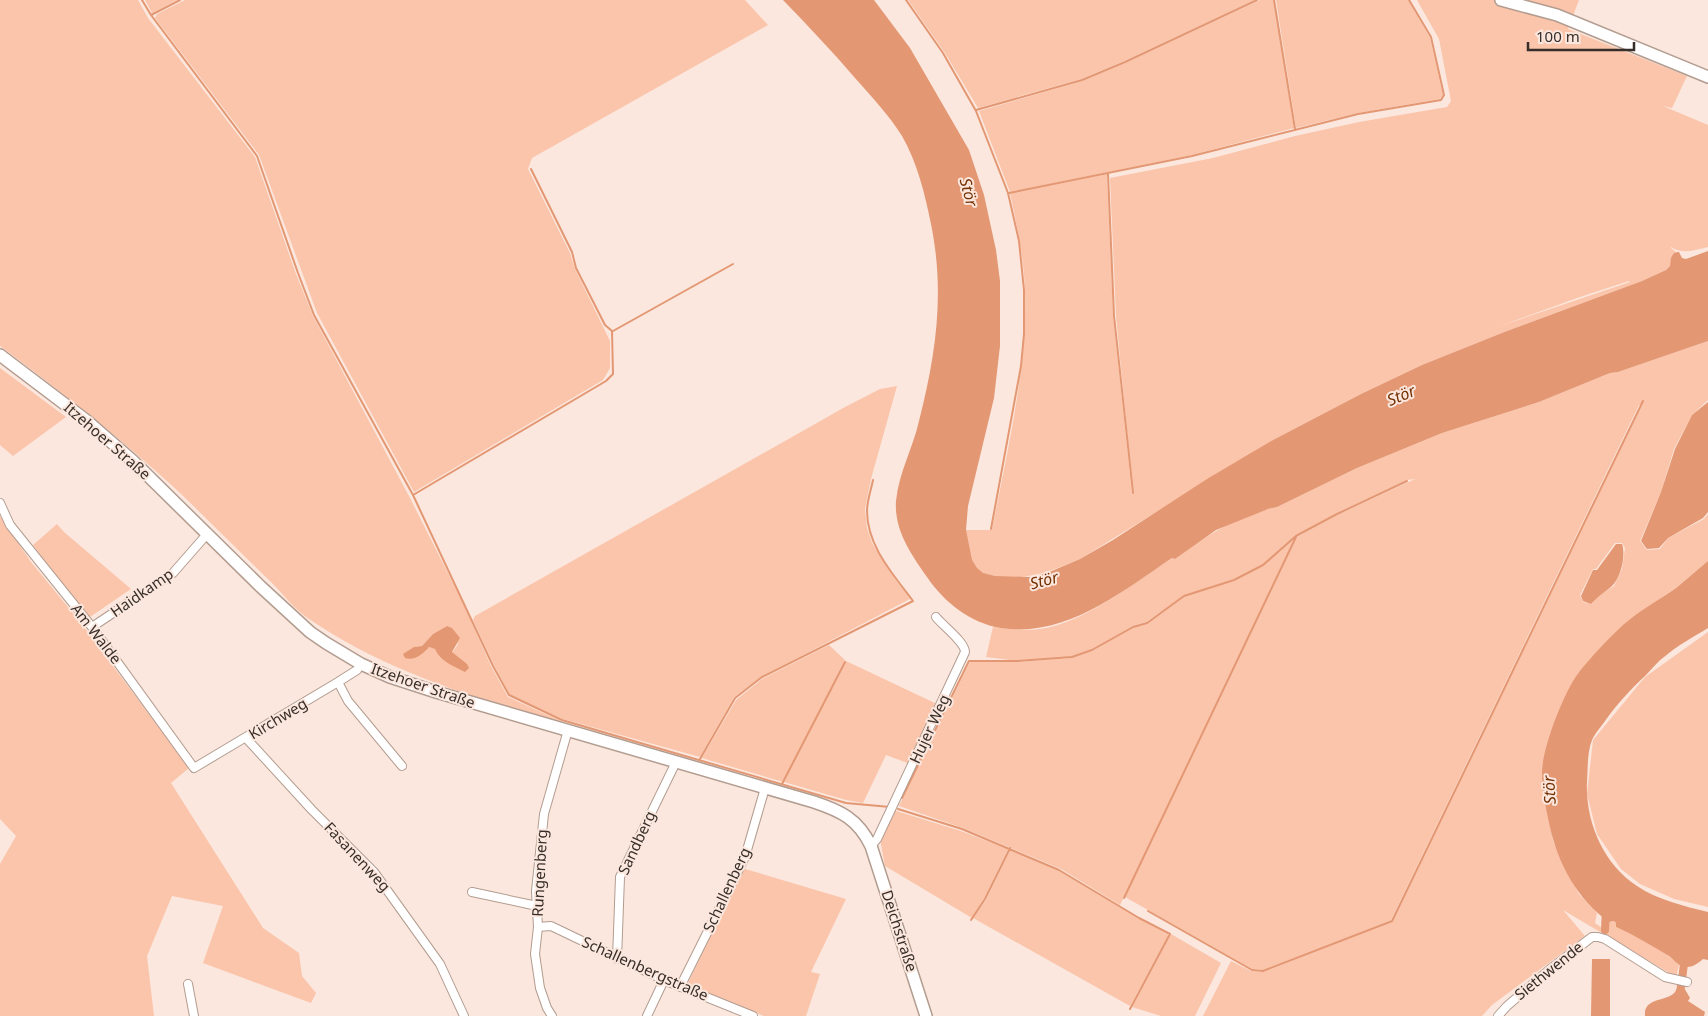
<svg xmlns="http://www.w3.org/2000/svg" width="1708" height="1016" font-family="'Noto Sans',sans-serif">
  <rect width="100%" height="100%" fill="#fbe7dd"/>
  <path fill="#fbc5ab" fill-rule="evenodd" d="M 0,0 L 138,0 L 148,18 L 255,157 L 296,274 L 313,316 L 410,498 L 461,599 L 491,666 L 508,697 L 561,721 L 560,724 C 471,696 387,672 309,619 C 295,610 283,594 271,582 C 240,552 210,522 179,492 C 123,440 62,392 0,346 ZM 447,626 L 452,628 L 458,644 L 452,653 L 429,647 L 423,651 L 414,647 L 422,646 L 433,634 Z
    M 145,0 L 177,0 L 152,13 Z
    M 185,0 L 745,0 L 768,25 L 532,158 L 528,169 L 570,253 L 575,269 L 610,341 L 610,368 L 603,380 L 414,492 L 317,313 L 259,155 L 155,18 L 157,14 Z
    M 908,0 L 1255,0 L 1124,61 L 1081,79 L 978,108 L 945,53 Z
    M 1260,0 L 1273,0 L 1274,1 L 1294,128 L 1192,155 L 1010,192 L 979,111 L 1082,81 L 1125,63 Z
    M 1276,0 L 1408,0 L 1430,38 L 1443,95 L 1440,99 L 1358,113 L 1296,128 Z
    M 1417,0 L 1579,0 L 1568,29 L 1687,76 L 1672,108 L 1663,106 L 1708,125 L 1708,247 C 1695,250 1682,255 1671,247 L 1671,248 L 1676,252 L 1672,255 L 1670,266 L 1666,270 L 1642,281 L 1507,331 L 1422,365 L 1361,394 L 1273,440 L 1080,559 C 1050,571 1034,579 1001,577 C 992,576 982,575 976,568 C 968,558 967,542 966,530 L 992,530 C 1007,451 1027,372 1025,292 C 1024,258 1017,226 1010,193 L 1107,174 L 1113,315 L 1132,494 L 1133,494 L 1116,316 L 1110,178 L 1213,158 L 1295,136 L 1359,122 L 1447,107 L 1451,101 L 1439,39 ZM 1629,281 L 1630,282 L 1497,327 L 1580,297 Z
    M 1708,341 L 1708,400 L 1692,415 L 1674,449 L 1661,492 L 1640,541 L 1647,550 L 1660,549 L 1668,538 L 1704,519 L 1708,514 L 1708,561 L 1677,587 L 1625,624 L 1590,660 L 1578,673 L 1567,694 L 1549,741 L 1542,769 L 1553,841 L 1565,869 L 1579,894 L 1597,913 L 1595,923 L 1607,931 L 1609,922 L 1614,921 L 1616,923 L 1616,927 C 1638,937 1662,948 1679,965 L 1676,977 L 1563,910 L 1585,936 L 1492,1005 L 1482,1016 L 1203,1016 L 1231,961 L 1251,971 L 1263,972 L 1392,921 L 1641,405 L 1639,405 L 1391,920 L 1276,966 L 1263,970 L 1252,969 L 1125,897 L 1297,537 L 1337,515 L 1415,479 L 1407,480 L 1337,513 L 1296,536 L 1263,564 L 1234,579 L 1184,596 L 1146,622 L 1133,626 L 1092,650 L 1073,657 L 1018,661 L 986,657 L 993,627 C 1009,629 1024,631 1040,629 C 1085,623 1134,582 1172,558 L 1175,559 C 1206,536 1239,514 1277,507 L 1357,468 L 1442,433 L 1539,402 L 1610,373 L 1618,372 ZM 1615,543 L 1622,543 L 1625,548 L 1622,569 L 1614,586 L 1598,596 L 1591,604 L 1583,602 L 1580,595 L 1593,569 L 1596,569 Z
    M 0,368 L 66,417 L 13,456 L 0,445 Z
    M 897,386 L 871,479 L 865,509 L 867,528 L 872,543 L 895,579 L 910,599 L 761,677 L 734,697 L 700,757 L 563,719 L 510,695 L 494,665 L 473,620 L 475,616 L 845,407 L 880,389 Z
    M 0,516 L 31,562 L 81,623 L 189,768 L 171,783 L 263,928 L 299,953 L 302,976 L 316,993 L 311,1003 L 203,963 L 223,906 L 172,896 L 147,956 L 154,1016 L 0,1016 L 0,864 L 16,836 L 0,819 Z
    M 57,524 L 64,532 L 131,589 L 87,619 L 33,545 Z
    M 1295,538 L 1120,905 L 1061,869 L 963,828 L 899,806 L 970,662 L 1018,662 L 1072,658 L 1092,651 L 1133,627 L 1147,623 L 1184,597 L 1215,585 L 1234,581 L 1263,565 Z
    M 1708,632 L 1708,907 L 1674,899 L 1640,884 L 1621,869 L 1597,834 L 1587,794 L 1593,740 L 1645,677 Z
    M 829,645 L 845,660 L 783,782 L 702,758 L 736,700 L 762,679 Z
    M 846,661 L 939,705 L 910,764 L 886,755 L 863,803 L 846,800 L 784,782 Z
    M 893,810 L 961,831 L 1008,849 L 984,899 L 972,918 L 885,866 L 880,839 Z
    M 1010,850 L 1059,871 L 1139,919 L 1169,935 L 1130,1006 L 973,918 L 986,900 Z
    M 742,868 L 846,899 L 811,972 L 820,974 L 806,1016 L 764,1016 L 687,985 Z
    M 1171,934 L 1221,963 L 1195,1016 L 1161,1016 L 1132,1007 Z"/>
  <path fill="#e39773" d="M 783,0 L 874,0 L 910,48 L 969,150 L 984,195 L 996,250 L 1000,281 L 1000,346 L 994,398 L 968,506 L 966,530 L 972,560 L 977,568 L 983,573 L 995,576 L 1030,577 L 1047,573 L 1080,559 L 1113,540 L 1207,479 L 1273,440 L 1361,394 L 1422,365 L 1507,331 L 1642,281 L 1666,270 L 1670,266 C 1671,260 1670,252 1679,252 L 1682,258 L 1686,259 L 1708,251 L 1708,341 L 1618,372 L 1610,373 L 1539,402 L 1442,433 L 1357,468 L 1277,507 L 1268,509 L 1216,530 L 1175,559 L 1172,558 C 1121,592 1066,638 1001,628 C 970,623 944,602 927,577 C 911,554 894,530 896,501 C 899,472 913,448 919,421 C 936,354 945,293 931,224 C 925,194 917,162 902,136 C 889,115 871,96 855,78 C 832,51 808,26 783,0 Z
    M 1708,402 L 1708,512 L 1703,518 L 1668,538 L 1659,548 L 1647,549 L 1641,541 L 1661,492 L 1675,449 L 1692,415 Z
    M 1616,544 L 1622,544 C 1626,555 1621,577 1612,586 C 1605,592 1598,596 1591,604 L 1583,601 L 1581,596 L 1593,570 L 1597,570 Z
    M 1708,561 L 1708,628 C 1693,637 1677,646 1664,657 C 1657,662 1651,670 1645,676 C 1630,690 1617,704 1605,721 C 1601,727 1595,733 1592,740 C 1587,752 1588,769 1587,781 C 1585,821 1603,864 1637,886 C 1658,900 1684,906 1708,912 L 1708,960 L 1703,959 C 1696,965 1690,969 1681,966 C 1677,964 1673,959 1669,956 C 1651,945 1634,935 1616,927 L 1616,923 L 1614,921 L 1609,922 C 1578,900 1558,864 1550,827 C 1546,809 1542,790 1542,771 C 1543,746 1564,692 1579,672 C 1592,656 1608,639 1623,625 C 1639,611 1659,600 1676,588 C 1687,579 1697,570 1708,561 Z
    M 447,626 L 452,628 L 460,638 L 452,652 L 467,664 L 469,668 L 465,672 C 453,666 440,661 435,649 L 429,647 C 423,654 415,661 405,658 L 403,654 L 414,647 L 422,646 L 433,634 Z
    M 1592,959 L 1610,959 L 1610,1016 L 1591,1016 Z
    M 1677,985 L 1683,986 L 1690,998 L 1688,1001 L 1705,1012 L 1704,1016 L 1645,1016 C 1643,993 1677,1005 1677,985 Z"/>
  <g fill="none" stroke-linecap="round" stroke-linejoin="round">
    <path stroke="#e39773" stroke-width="2" d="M 142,0 L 151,15 L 180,0
      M 906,0 L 943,53 L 976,111 L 1008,193 L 1019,241 L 1024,290 L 1024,334 L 1021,366 L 991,529
      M 1274,0 L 1295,129
      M 151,15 L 257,156 L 298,273 L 314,315 L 413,495 L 493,666 L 509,695 L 562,720 L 637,742 L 846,803 L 890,807
      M 976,110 L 1082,80 L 1125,62 L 1257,0
      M 1108,174 L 1114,316 L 1133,493
      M 1009,193 L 1192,156 L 1358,114 L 1441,100 L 1444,95 L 1431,37 L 1409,0
      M 613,331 L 733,264
      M 413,495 L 606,381 L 613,374 L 612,331 L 605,325 L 576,268 L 572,252 L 531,169
      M 700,759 L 735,698 L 762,677 L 913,601 C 893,574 867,546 867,511 C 867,501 871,490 873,480
      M 782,784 L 845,662
      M 902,798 L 969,661 L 1018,661 L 1072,657 L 1092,650 L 1133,627 L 1147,623 L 1184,596 L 1234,580 L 1263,565 L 1296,536 L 1337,514 L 1407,481
      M 898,809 L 962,829 L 1059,870 L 1139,918 L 1170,934 L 1130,1009
      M 1124,898 L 1296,537
      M 1148,911 L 1252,970 L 1263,971 L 1392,921 L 1643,401
      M 971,920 L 985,899 L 1010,848"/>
    <path stroke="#e39773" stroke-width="8" d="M 1605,930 L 1606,909
      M 1681,987 L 1685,956"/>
    <defs>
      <path id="street" d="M 0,503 L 10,525 L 92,627 L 194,768 L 338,682 L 357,670 L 361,664
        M 92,627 L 173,573 L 208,533
        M 338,682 L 348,701 L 402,766
        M 246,738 L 312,810 L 374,872 L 440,964 L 464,1016
        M 871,846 L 877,839 L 965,652 C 965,642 943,626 936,617
        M 472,892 L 537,906
        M 538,927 L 551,926 L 664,980 L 753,1016
        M 617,959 L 620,877 L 676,762
        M 188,984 L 194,1016
        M 680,987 L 745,857 L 765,788
        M 552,1016 L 547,1008 L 540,988 L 535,954 L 538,927 L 536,891 L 544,814 L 568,730
        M 647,1016 L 664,980
        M 1498,1016 L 1507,1006 L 1549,970 L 1592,937 L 1598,937 L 1605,939 L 1665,977 L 1687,982"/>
      <path id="secondary" d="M 1501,0 L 1557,15 L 1708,77
        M 0,355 L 87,421 L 133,461 L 261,587 L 310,632 L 326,643 L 361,664 L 390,677 L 436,692 L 814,802 C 841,811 858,819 871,846 L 926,1016"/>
    </defs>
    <use href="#street" stroke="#b39c90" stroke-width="10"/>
    <use href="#secondary" stroke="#b39c90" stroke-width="14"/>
    <use href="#street" stroke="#fff" stroke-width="8"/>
    <use href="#secondary" stroke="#fff" stroke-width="11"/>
  </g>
  <g text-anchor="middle" stroke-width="4" stroke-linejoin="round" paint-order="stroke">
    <g font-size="15" fill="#372e29" stroke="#fbe7dd">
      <text transform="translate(107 441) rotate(41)" y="5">Itzehoer Straße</text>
      <text transform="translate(142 593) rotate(-35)" y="5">Haidkamp</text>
      <text transform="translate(96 634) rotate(52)" y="5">Am Walde</text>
      <text transform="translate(423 686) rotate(19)" y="5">Itzehoer Straße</text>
      <text transform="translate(278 719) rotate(-31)" y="5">Kirchweg</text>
      <text transform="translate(930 729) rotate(-65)" y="5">Hujer Weg</text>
      <text transform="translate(637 843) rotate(-65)" y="5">Sandberg</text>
      <text transform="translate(357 857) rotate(47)" y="5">Fasanenweg</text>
      <text transform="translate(540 873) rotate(-87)" y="5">Rungenberg</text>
      <text transform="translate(727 890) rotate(-65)" y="5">Schallenberg</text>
      <text transform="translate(899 931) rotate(72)" y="5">Deichstraße</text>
      <text transform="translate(645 969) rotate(24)" y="5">Schallenbergstraße</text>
      <text transform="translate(1549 971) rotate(-39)" y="5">Siethwende</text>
    </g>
    <g font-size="16" font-style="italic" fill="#733003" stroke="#fbe7dd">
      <text transform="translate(969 192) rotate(75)" y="6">Stör</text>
      <text transform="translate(1401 395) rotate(-23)" y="6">Stör</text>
      <text transform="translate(1044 580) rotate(-15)" y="6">Stör</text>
      <text transform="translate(1549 790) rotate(-93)" y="6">Stör</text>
    </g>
  </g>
  <path d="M1528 42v8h106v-8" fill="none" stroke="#372e29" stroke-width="2.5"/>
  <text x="1536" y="42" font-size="15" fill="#372e29" stroke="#fbe7dd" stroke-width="4" paint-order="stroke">100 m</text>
</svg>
